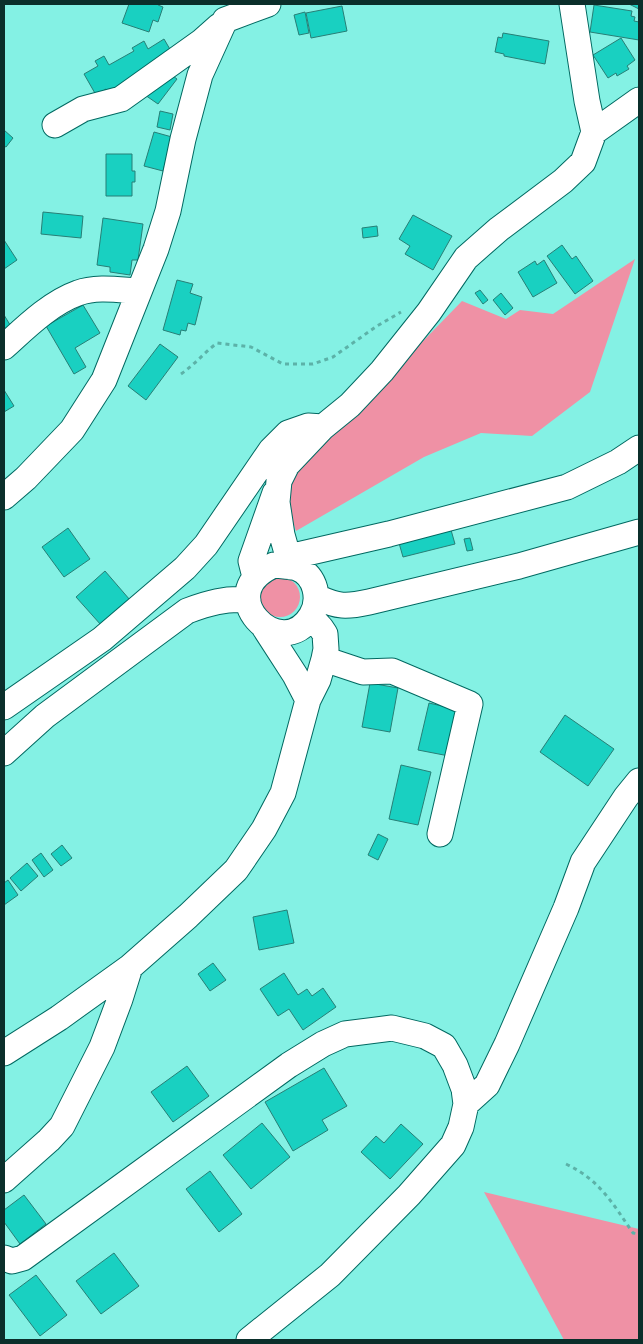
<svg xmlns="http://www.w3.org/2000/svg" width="643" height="1344" font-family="'Titillium Web',sans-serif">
  <rect width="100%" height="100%" fill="#84f1e4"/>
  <path fill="#ef91a5" d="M 635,259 L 590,392 L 532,436 L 481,433 L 424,457 L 296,531 L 287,504 L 293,475 L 462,301 L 506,319 L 520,310 L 553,314 Z
    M260 597a20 20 0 1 1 40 0a20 20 0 1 1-40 0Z
    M 484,1192 L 639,1229 L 639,1340 L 564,1340 Z"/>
  <path fill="#19d0c1" stroke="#277f76" d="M 129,4 L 158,4 L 158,5 L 163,7 L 158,22 L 153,20 L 149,32 L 122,23 Z
    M 629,4 L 639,4 L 639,9 Z
    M 594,5 L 632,11 L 631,16 L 635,17 L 634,21 L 639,22 L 639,40 L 590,32 Z
    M 342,6 L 347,31 L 311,38 L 306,13 Z
    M 305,12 L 309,33 L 299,35 L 294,15 Z
    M 503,33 L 549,41 L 545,64 L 504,56 L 504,54 L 495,52 L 498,37 L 502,38 Z
    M 621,38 L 635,60 L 627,66 L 629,69 L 617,76 L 616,73 L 608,78 L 593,55 Z
    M 164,39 L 171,51 L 109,95 L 106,89 L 96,95 L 84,74 L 98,66 L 95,61 L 104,56 L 109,65 L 134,51 L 132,48 L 144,41 L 148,49 Z
    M 169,73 L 177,79 L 158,104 L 145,95 Z
    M 160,111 L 173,114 L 170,130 L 157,127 Z
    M 4,130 L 13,138 L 6,147 L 4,146 Z
    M 154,132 L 172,137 L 163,171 L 144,166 Z
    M 106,154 L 132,154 L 132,171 L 135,171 L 135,182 L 132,182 L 132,196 L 106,196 Z
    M 43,212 L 83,216 L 81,238 L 41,234 Z
    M 413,215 L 452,236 L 433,270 L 405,254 L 410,246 L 399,239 Z
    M 103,218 L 143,224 L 138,260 L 132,260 L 130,275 L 110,272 L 110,267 L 97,265 Z
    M 377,226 L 378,236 L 363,238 L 362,228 Z
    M 4,240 L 17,260 L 4,269 Z
    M 562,245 L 572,259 L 576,256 L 593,281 L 575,294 L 547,256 Z
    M 544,260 L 557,283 L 533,297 L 518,272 L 535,261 L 537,265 Z
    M 177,280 L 193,284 L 190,293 L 202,297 L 195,325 L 188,323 L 186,331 L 181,330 L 180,335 L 163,330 Z
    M 480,290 L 488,300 L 483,304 L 475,293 Z
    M 501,293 L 513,308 L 505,315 L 493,300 Z
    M 83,305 L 100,333 L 75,348 L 86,367 L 74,374 L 46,326 Z
    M 4,315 L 12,328 L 4,334 Z
    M 160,344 L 178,357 L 146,400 L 128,386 Z
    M 4,390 L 14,406 L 4,412 Z
    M 68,528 L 90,559 L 64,577 L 42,547 Z
    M 451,530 L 455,544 L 403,557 L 399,543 Z
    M 470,538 L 473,550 L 467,551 L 464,539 Z
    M 105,571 L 130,600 L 101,625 L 76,597 Z
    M 370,683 L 398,688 L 390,732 L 362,727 Z
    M 429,703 L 459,710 L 449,756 L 418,750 Z
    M 565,715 L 614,749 L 588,786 L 540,752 Z
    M 401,765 L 431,772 L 418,825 L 389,819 Z
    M 378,834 L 388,839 L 378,860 L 368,855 Z
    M 62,845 L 72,858 L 61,866 L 51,854 Z
    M 41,853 L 53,870 L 44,877 L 32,860 Z
    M 27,863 L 38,876 L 21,891 L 10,878 Z
    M 8,880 L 18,895 L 4,905 L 4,883 Z
    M 287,910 L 294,943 L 259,950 L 253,917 Z
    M 213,963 L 226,980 L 210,991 L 198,974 Z
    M 284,973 L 298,995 L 307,989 L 312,996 L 323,988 L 336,1007 L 303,1030 L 289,1009 L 278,1016 L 260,989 Z
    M 187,1066 L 209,1096 L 173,1122 L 151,1092 Z
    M 324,1068 L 347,1106 L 322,1120 L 328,1130 L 293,1151 L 265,1102 Z
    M 262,1123 L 290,1157 L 251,1189 L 223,1155 Z
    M 401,1124 L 423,1144 L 390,1179 L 361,1152 L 376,1136 L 384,1143 Z
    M 210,1171 L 242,1214 L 219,1232 L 186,1189 Z
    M 24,1195 L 46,1224 L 20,1244 L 4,1222 L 4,1210 Z
    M 114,1253 L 139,1286 L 101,1314 L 76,1281 Z
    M 36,1275 L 67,1315 L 40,1336 L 9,1295 Z"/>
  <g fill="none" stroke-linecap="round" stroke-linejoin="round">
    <defs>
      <path id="minor" d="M 55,125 L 83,109 L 121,99 L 201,42 L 219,26
        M 594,132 L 639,100
        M 4,347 C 25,328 50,303 78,293 C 96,286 120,290 139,291
        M 4,497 L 26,478 L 72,430 L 104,380 L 156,249 L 168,211 L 183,139 L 200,75 L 225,20 L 268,4
        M 289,557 L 389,534 L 567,487 L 618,462 L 639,448
        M 274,565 C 281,566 290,566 297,568 C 316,575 321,600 311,616 C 281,665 209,593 274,565 Z
        M 291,567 L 282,535 L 277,502 L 279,481 L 287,465 L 323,427 L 350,405 L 382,371 L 429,312 L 466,258 L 499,229 L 563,181 L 583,162 L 594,132 L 587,101 L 572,4
        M 255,577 L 251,561 L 275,493
        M 317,597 C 338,607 346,607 369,602 L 519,566 L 639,532
        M 264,627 L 295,675 L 308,700
        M 324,659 L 363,672 L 392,671 L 470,704 L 440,834
        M 4,707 L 102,639 L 185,568 L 206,545 L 271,450 L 288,433 L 308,426 L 323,427
        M 4,753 L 45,716 L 187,611 C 208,603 226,598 248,600
        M 4,1053 L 59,1018 L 130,967 L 188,916 L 236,870 L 264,829 L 283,793 L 308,700 L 318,680 L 324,659 L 326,649 L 325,634 L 321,628 L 311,617
        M 466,1104 L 487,1085 L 507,1044 L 566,908 L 583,862 L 626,797 L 639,781
        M 4,1180 L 49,1140 L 62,1126 L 102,1047 L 120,999 L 130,967
        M 4,1258 L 12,1261 L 23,1258 L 289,1065 L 323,1044 L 345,1034 L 392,1028 L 425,1036 L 444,1046 L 455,1065 L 464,1089 L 466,1104 L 461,1127 L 453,1145 L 409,1195 L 330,1275 L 249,1340"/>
    </defs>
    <use href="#minor" stroke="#006961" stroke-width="27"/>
    <path stroke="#5cb2a8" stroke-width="3" stroke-dasharray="4 4" stroke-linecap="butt" d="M 181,374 C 194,365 204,353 217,343 L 251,347 L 283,364 L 313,364 L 333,357 L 377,326 L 401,312
      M 566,1164 C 600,1180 613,1204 633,1233 L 639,1234"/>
    <use href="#minor" stroke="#fff" stroke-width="25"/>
  </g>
  <rect width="643" height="1344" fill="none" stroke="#0b2f2b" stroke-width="10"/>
</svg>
